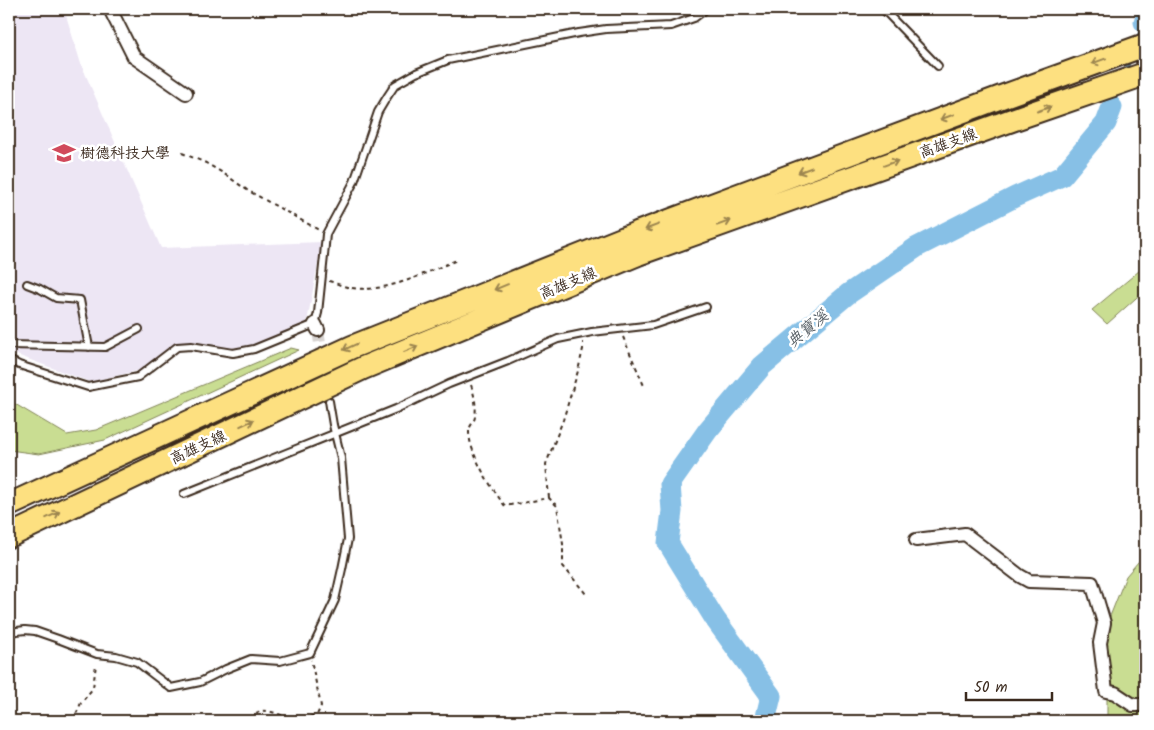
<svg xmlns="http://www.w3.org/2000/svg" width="1154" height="730" font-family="Kalam,'LXGW WenKai TC',sans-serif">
  <rect width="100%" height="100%" fill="#fff"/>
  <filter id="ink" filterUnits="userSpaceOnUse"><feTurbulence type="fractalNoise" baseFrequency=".02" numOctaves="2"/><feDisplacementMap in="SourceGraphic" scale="10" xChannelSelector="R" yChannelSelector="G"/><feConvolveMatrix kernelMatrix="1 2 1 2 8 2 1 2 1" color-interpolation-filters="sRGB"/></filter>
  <g filter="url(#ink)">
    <path fill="#ede6f4" d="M 9,9 L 64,9 L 81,64 L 161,248 L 322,242 L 306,327 L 260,343 L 233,348 L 176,343 L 141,370 L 90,382 L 9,352 Z"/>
    <path fill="#c9dd92" stroke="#828458" d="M 1145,266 L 1145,290 L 1107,324 L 1092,310 Z
      M 291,348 L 299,350 L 105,440 L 39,454 L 9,450 L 9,397 L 15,404 L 67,435 L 96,430 Z
      M 1145,554 L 1145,721 L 1107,721 L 1107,624 L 1126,576 Z"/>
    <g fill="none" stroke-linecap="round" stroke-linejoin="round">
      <path stroke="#698496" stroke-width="4" d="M 1138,38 L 1144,22
        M 1125,73 L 1130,59
        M 1112,107 L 1118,92"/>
      <path stroke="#87c0e6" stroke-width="21" d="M 1144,22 L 1145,19
        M 765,721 L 771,696 L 715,619 L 668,543 L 672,511 L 670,484 L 708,430 L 762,366 L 848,294 L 917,247 L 1015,197 L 1062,176 L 1106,123 L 1112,107"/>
      <path stroke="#d8d4d2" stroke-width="12" stroke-dasharray="12 6" stroke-linecap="butt" d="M 318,330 L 323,364"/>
      <defs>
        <path id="lane" d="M 883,9 L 938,66
          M 27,284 L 40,289 L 56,298 L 80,300 L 89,347
          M 9,345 L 105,347 L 139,329
          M 9,360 L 19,365 L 88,387 L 138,377 L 177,347 L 191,346 L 233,353 L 254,349 L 315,324 L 318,313 L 324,256 L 326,234 L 354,182 L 378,112 L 387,97 L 395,85 L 416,73 L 448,60 L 579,33 L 606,29 L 671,26 L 694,18 L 706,9
          M 184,494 L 396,409 L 449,384 L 508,361 L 558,339 L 592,332 L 653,325 L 706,307
          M 9,632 L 25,630 L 35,631 L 58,639 L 97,654 L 116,656 L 137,662 L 171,688 L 200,682 L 226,669 L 251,659 L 280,661 L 310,653 L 335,600 L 342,569 L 348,539 L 341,458 L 333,425 L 329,401"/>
        <path id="street" d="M 110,9 L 134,57 L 186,93
          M 1145,57 L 1143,61 L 1145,64
          M 315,324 L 318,330
          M 916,540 L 965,534 L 1020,576 L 1029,581 L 1092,583 L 1104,623 L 1100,643 L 1106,691 L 1115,693 L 1133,705 L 1145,705"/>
        <path id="highway" d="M 9,505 L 352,347 L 637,233 L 1004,96 L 1145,45
          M 9,536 L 363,368 L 638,254 L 1012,120 L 1145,74"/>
      </defs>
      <use href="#lane" stroke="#3b2a1e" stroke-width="10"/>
      <use href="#street" stroke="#3b2a1e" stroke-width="16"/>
      <use href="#highway" stroke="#3b2a1e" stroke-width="26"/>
      <path stroke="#3b2a1e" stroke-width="2" stroke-dasharray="4 4" stroke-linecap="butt" d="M 182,153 L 206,163 L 223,173 L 247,190 L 319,230
        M 329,281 C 336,283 344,287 352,288 C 389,293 424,273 457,260
        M 623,337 L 645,388
        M 471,385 C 474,393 477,408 475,416 C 475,421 470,425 469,430 C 468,452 492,489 505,506 L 549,498 L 557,506 L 563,544 L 563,566 L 586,594
        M 549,498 L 546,464 L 563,420 L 578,371 L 583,349 L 583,342
        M 73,721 L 81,703 L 93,688 L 96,664
        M 252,721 L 259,711 C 268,710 275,713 284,716 C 295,719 306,718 317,715 L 321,706 L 311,660"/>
      <use href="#lane" stroke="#fff" stroke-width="6"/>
      <use href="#street" stroke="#fff" stroke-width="12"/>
      <use href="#highway" stroke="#fde080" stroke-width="22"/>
    </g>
    <defs><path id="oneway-shaft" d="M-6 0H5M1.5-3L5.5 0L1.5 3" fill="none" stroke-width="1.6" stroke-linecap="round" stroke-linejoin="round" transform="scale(1.25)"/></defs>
    <g stroke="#9c854f">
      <use href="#oneway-shaft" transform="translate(1099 61) rotate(160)"/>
      <use href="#oneway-shaft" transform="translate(1044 109) rotate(-19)"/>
      <use href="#oneway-shaft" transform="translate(947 117) rotate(159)"/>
      <use href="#oneway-shaft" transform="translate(891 163) rotate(-20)"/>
      <use href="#oneway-shaft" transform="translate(805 170) rotate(159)"/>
      <use href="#oneway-shaft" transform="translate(724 223) rotate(-20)"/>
      <use href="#oneway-shaft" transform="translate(652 227) rotate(159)"/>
      <use href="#oneway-shaft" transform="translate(501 287) rotate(158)"/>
      <use href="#oneway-shaft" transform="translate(350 347) rotate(156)"/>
      <use href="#oneway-shaft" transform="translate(411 349) rotate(-23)"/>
      <use href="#oneway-shaft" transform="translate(247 423) rotate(-25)"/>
      <use href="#oneway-shaft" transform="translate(53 515) rotate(-25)"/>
    </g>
  </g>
  <defs>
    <symbol id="university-bare" viewBox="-9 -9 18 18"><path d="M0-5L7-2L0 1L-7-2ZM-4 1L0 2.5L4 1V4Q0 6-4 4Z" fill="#d1495b" stroke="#fff" stroke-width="2.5" paint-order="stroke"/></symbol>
  </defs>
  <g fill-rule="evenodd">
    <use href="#university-bare" x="48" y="137" width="32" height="32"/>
  </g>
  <g text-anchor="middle" stroke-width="5" stroke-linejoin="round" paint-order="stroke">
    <g font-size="15" fill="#3b2a1e" stroke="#fff">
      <text transform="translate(948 143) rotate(-20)" y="5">高雄支線</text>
      <text transform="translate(568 283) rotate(-23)" y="5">高雄支線</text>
      <text transform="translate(198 447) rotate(-25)" y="5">高雄支線</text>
    </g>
    <g font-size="15" fill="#3b2a1e" stroke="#fff" text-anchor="start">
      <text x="80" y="158">樹德科技大學</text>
    </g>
    <g font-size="16" font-style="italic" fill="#565e64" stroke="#fff">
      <text transform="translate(807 328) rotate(-40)" y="6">典寶溪</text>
    </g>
  </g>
  <rect width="1154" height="730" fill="none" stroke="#fff" stroke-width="30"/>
  <rect x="15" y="15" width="1124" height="700" fill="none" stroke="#3b2a1e" stroke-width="2" filter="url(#ink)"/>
  <path d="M966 692v8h86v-8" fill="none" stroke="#3b2a1e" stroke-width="2.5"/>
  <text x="974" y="692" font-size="15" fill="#3b2a1e" stroke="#ffffff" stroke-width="4" paint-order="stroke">50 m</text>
</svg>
